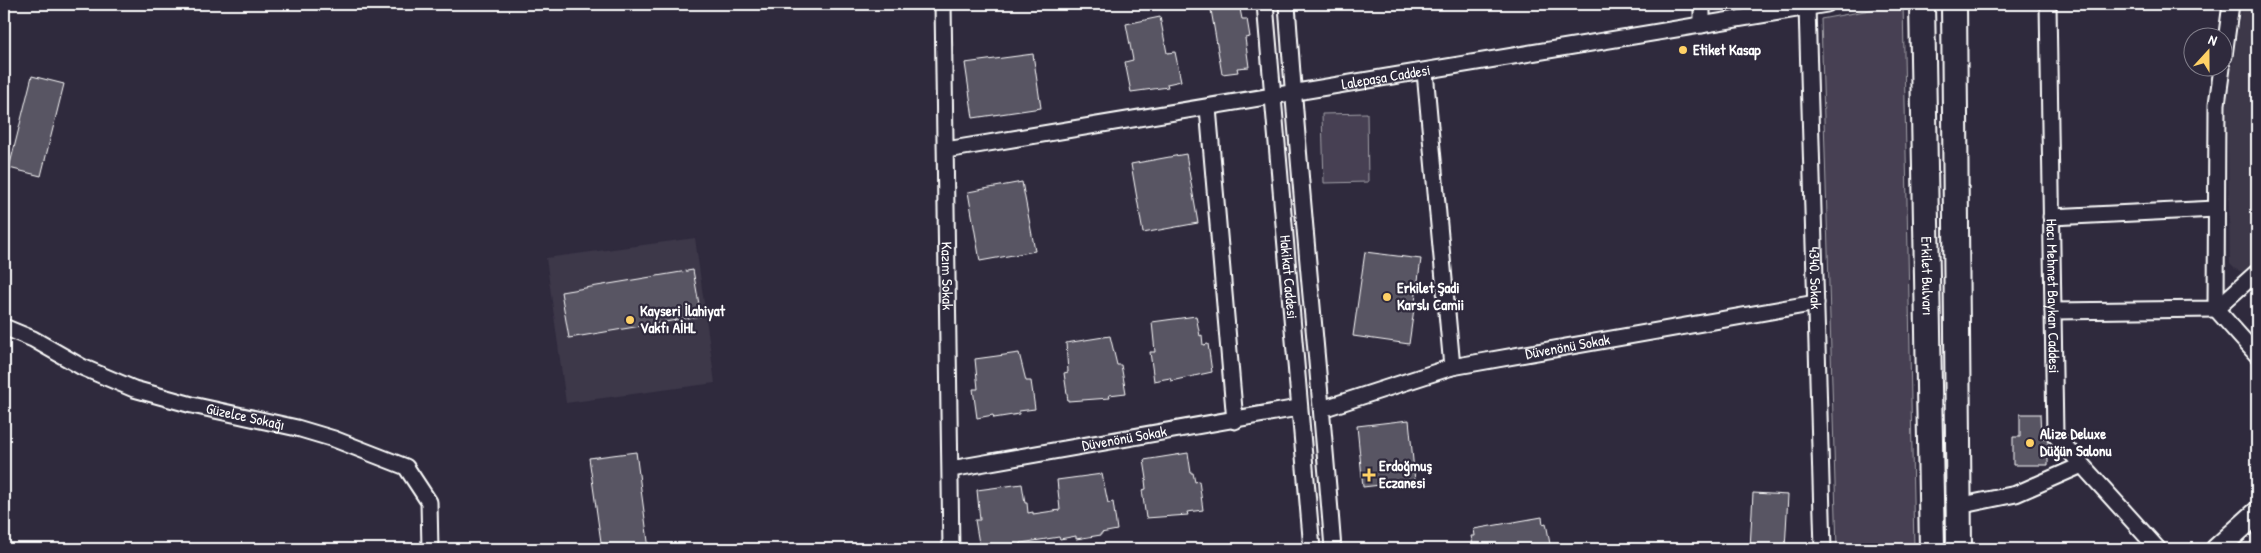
<svg xmlns="http://www.w3.org/2000/svg" width="2261" height="553" font-family="'Patrick Hand',sans-serif">
  <rect width="100%" height="100%" fill="#2f2a3d"/>
  <filter id="ink" filterUnits="userSpaceOnUse"><feTurbulence type="fractalNoise" baseFrequency=".02" numOctaves="2"/><feDisplacementMap in="SourceGraphic" scale="10" xChannelSelector="R" yChannelSelector="G"/><feConvolveMatrix kernelMatrix="1 2 1 2 8 2 1 2 1" color-interpolation-filters="sRGB"/></filter>
  <g filter="url(#ink)">
    <path fill="#3c3749" d="M 2242,4 L 2257,4 L 2257,258 L 2242,272 L 2235,269 L 2230,264 L 2227,97 Z
      M 695,238 L 715,383 L 566,403 L 546,258 Z"/>
    <path fill="#464152" stroke="#a2a0a8" d="M 1903,4 L 1914,549 L 1837,549 L 1821,19 Z
      M 1367,113 L 1368,182 L 1324,183 L 1322,114 Z"/>
    <path fill="#595564" stroke="#fff" d="M 1210,4 L 1239,4 L 1242,19 L 1247,19 L 1250,37 L 1245,38 L 1249,67 L 1237,68 L 1238,72 L 1222,74 Z
      M 1160,17 L 1167,53 L 1175,52 L 1181,81 L 1167,84 L 1168,87 L 1131,92 L 1125,62 L 1133,60 L 1126,24 Z
      M 1033,54 L 1041,108 L 973,118 L 965,63 Z
      M 32,76 L 64,84 L 41,176 L 9,168 Z
      M 1186,154 L 1198,223 L 1143,233 L 1131,164 Z
      M 1022,182 L 1035,251 L 980,261 L 968,192 Z
      M 1365,252 L 1421,259 L 1409,344 L 1353,336 Z
      M 693,270 L 701,316 L 569,338 L 561,292 Z
      M 1196,316 L 1200,336 L 1202,335 L 1203,345 L 1208,344 L 1212,372 L 1171,381 L 1170,378 L 1154,381 L 1150,352 L 1155,352 L 1152,322 Z
      M 1110,336 L 1117,365 L 1121,365 L 1126,393 L 1109,395 L 1110,398 L 1068,401 L 1064,373 L 1068,372 L 1066,343 Z
      M 1019,353 L 1026,381 L 1031,381 L 1035,409 L 1019,411 L 1019,414 L 994,418 L 993,415 L 977,418 L 973,389 L 978,389 L 975,359 Z
      M 2020,414 L 2040,414 L 2041,438 L 2046,438 L 2048,441 L 2048,465 L 2013,465 L 2013,437 L 2020,437 Z
      M 1409,420 L 1415,481 L 1363,487 L 1357,426 Z
      M 636,452 L 649,549 L 602,549 L 589,458 Z
      M 1188,453 L 1191,473 L 1193,473 L 1195,482 L 1199,481 L 1203,510 L 1187,512 L 1188,515 L 1146,518 L 1142,490 L 1146,489 L 1145,480 L 1147,479 L 1144,460 Z
      M 1102,474 L 1108,503 L 1113,502 L 1117,530 L 1101,533 L 1101,535 L 1076,539 L 1076,536 L 1060,539 L 1059,537 L 1021,543 L 1021,545 L 980,549 L 975,520 L 980,520 L 977,490 L 1022,484 L 1025,503 L 1027,503 L 1028,513 L 1033,512 L 1033,514 L 1060,510 L 1057,480 Z
      M 1753,493 L 1788,495 L 1785,549 L 1750,549 Z
      M 1542,517 L 1543,524 L 1546,523 L 1551,549 L 1474,549 L 1471,536 L 1475,536 L 1474,529 Z"/>
    <g fill="none" stroke-linecap="round" stroke-linejoin="round">
      <defs>
        <g id="street">
          <path id="s1" d="M 943,4 L 951,549"/>
          <path id="s2" d="M 1265,4 L 1312,549"/>
          <path d="M 1287,4 C 1299,186 1319,367 1333,549"/>
          <path d="M 1702,4 L 1702,25"/>
          <path id="s3" d="M 2048,4 L 2055,435 L 2158,549"/>
          <path id="s4" d="M 1807,7 L 1823,549"/>
          <path d="M 2224,56 L 2231,4"/>
          <path d="M 2222,68 L 2217,104 L 2216,309 L 2257,355"/>
          <path d="M 1425,72 L 1452,367"/>
          <path d="M 1208,108 L 1235,421"/>
          <path id="s5" d="M 946,150 L 1827,4"/>
          <path d="M 2051,217 L 2216,209"/>
          <path d="M 2053,311 L 2216,309 L 2257,272"/>
          <path id="s6" d="M 4,327 L 33,339 L 82,367 L 134,389 L 192,405 L 297,428 L 334,439 L 406,467 L 429,502 L 430,549"/>
          <path id="s7" d="M 1322,409 L 1452,367 L 1816,303"/>
          <path id="s8" d="M 951,469 L 1298,408"/>
          <path d="M 1958,506 L 2016,494 L 2082,465"/>
        </g>
        <path id="secondary" d="M 2217,549 L 2257,513"/>
        <g id="primary">
          <path id="s9" d="M 1922,4 L 1932,549"/>
          <path d="M 1954,4 L 1959,549"/>
        </g>
      </defs>
      <use href="#street" stroke="#fff" stroke-width="19"/>
      <use href="#secondary" stroke="#fff" stroke-width="25"/>
      <use href="#primary" stroke="#fff" stroke-width="28"/>
      <use href="#street" stroke="#2f2a3d" stroke-width="15"/>
      <use href="#secondary" stroke="#2f2a3d" stroke-width="21"/>
      <use href="#primary" stroke="#2f2a3d" stroke-width="24"/>
    </g>
  </g>
  <g fill="#ffd166" stroke="#2f2a3d" stroke-width="2">
    <circle cx="1683" cy="50" r="5"/>
    <circle cx="1387" cy="297" r="5"/>
    <circle cx="630" cy="320" r="5"/>
    <circle cx="2030" cy="443" r="5"/>
    <path d="M1366.5 467.5h5v5h5v5h-5v5h-5v-5h-5v-5h5z"/>
  </g>
  <g text-anchor="middle" stroke-width="4.5" stroke-linejoin="round" paint-order="stroke">
    <g font-size="15" font-weight="bold" fill="#fff" stroke="#2f2a3d" text-anchor="start">
      <text x="1693" y="55">Etiket Kasap</text>
      <text x="1397" y="293">Erkilet Şadi<tspan x="1397" dy="17">Karslı Camii</tspan></text>
      <text x="640" y="316">Kayseri İlahiyat<tspan x="640" dy="17">Vakfı AİHL</tspan></text>
      <text x="2040" y="439">Alize Deluxe<tspan x="2040" dy="17">Düğün Salonu</tspan></text>
      <text x="1379" y="471">Erdoğmuş<tspan x="1379" dy="17">Eczanesi</tspan></text>
    </g>
    <g font-size="15" fill="#fff" stroke="#2f2a3d">
      <text dy="5" stroke="none"><textPath href="#s5" startOffset="446">Lalepaşa Caddesi</textPath></text>
      <text dy="5" stroke="none"><textPath href="#s1" startOffset="272">Kazım Sokak</textPath></text>
      <text dy="5" stroke="none"><textPath href="#s9" startOffset="272">Erkilet Bulvarı</textPath></text>
      <text dy="5" stroke="none"><textPath href="#s2" startOffset="274">Hakikat Caddesi</textPath></text>
      <text dy="5" stroke="none"><textPath href="#s4" startOffset="271">4340. Sokak</textPath></text>
      <text dy="5" stroke="none"><textPath href="#s3" startOffset="292">Hacı Mehmet Baykan Caddesi</textPath></text>
      <text dy="5" stroke="none"><textPath href="#s7" startOffset="254">Düvenönü Sokak</textPath></text>
      <text dy="5" stroke="none"><textPath href="#s6" startOffset="259">Güzelce Sokağı</textPath></text>
      <text dy="5" stroke="none"><textPath href="#s8" startOffset="176">Düvenönü Sokak</textPath></text>
    </g>
  </g>
  <rect width="2261" height="553" fill="none" stroke="#2f2a3d" stroke-width="20"/>
  <rect x="10" y="10" width="2241" height="533" fill="none" stroke="#fff" stroke-width="2" filter="url(#ink)"/>
  <g transform="translate(2208 52) rotate(21)"><circle r="24" fill="#2f2a3d" stroke="#827f8b"/>
  <path d="M0-4L9 19L0 12L-9 19Z" fill="#ffd166"/>
  <text y="-8" font-size="14" font-weight="bold" text-anchor="middle" fill="#ffffff">N</text>
  </g>
</svg>
